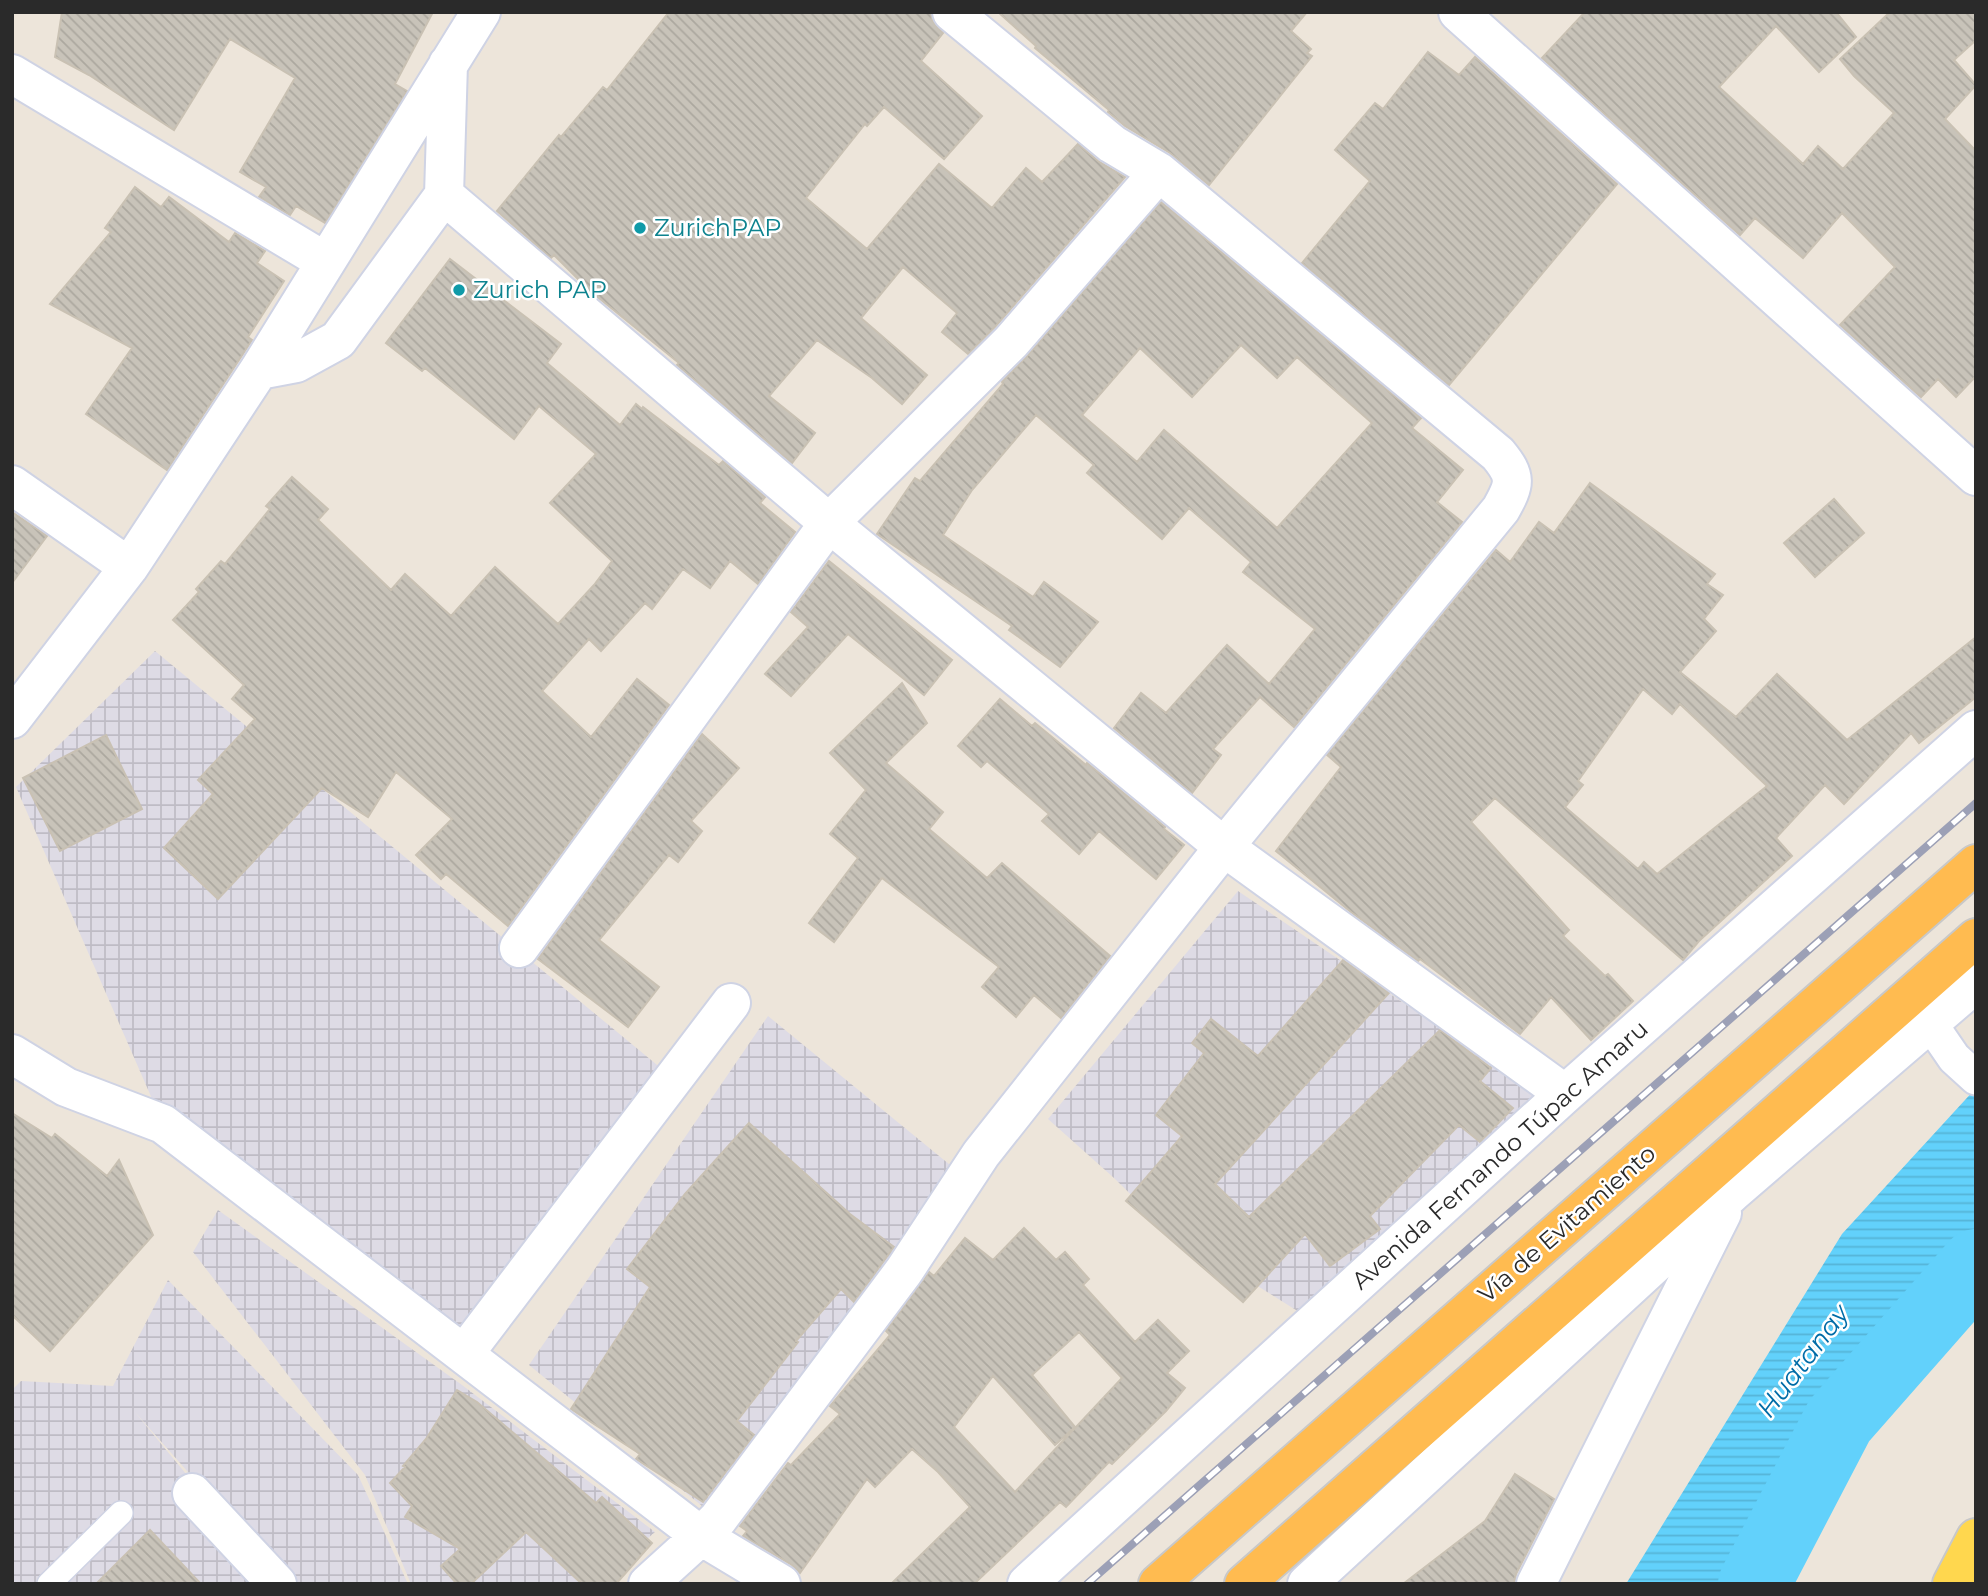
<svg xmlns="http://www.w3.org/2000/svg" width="1988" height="1596" font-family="Montserrat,sans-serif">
  <defs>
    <pattern id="industrial-grid" width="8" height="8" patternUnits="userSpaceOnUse" patternTransform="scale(1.75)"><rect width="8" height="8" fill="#dedbe5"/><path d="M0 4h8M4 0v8" fill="none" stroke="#bfbcc5"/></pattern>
    <pattern id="water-rules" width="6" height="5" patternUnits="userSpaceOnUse" patternTransform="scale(1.75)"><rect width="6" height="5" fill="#62d1fb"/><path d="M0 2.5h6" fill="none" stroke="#55b4d7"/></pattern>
    <pattern id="building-back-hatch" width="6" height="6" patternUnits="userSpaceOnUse" patternTransform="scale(1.75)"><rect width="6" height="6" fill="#c8c3b9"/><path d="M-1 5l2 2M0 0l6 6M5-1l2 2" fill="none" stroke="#aca89f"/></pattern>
  </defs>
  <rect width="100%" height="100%" fill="#ede5da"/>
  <path fill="url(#industrial-grid)" d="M 155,651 L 662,1069 L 465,1339 L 163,1124 L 16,787 Z
    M 1238,891 L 1554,1105 L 1315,1322 L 1165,1228 L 1114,1178 L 1048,1119 Z
    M 768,1016 L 966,1178 L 718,1519 L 529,1365 Z
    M 218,1210 L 462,1385 L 655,1532 L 596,1584 L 411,1584 L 365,1475 L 193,1252 Z
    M 168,1280 L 358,1475 L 408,1584 L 287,1584 L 134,1411 L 277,1584 L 12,1584 L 12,1390 L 21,1381 L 113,1386 Z"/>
  <path fill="url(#water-rules)" d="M 1976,1088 L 1976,1265 L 1839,1421 L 1754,1584 L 1626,1584 L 1842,1234 Z"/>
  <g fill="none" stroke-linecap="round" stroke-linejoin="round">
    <path stroke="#62d1fb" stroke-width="72" d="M 1754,1584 L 1839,1421 L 1976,1265"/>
  </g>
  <path fill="url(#building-back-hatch)" stroke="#c9c1b3" stroke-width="2" fill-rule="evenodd" d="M 62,12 L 433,12 L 395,84 L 407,91 L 325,223 L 296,206 L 290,215 L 259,197 L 266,187 L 240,172 L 295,78 L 230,39 L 174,130 L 89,75 L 55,57 Z
    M 669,12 L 931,12 L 932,20 L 943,33 L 921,61 L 982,116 L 944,159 L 884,107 L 867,126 L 865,124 L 806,198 L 867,249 L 939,164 L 992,208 L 1026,168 L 1042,182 L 1078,144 L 1098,161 L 1125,177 L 995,327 L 968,354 L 942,332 L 957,313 L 903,267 L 861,318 L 927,375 L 902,404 L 872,378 L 817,340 L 769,396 L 815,433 L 792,463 L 677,365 L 679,363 L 589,290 L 554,255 L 551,258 L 497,211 L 559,135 L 561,137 L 603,87 L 607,90 Z
    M 998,12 L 1307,12 L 1291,31 L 1311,49 L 1307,53 L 1312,56 L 1209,185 L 1170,153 L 1125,126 L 1108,112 L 1109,110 L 1035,48 L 1036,46 Z
    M 1585,12 L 1836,12 L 1856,37 L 1819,72 L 1776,26 L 1719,87 L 1803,164 L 1818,146 L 1843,169 L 1894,113 L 1854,76 L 1840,59 L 1890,12 L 1976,12 L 1976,40 L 1954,60 L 1976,85 L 1945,119 L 1976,151 L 1976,376 L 1956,397 L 1938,379 L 1921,397 L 1840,325 L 1895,267 L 1842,213 L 1803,258 L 1755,218 L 1740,235 L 1542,58 Z
    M 1428,52 L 1459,75 L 1475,57 L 1617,184 L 1449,385 L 1302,263 L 1370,181 L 1335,150 L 1375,103 L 1383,109 Z
    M 135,187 L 161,207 L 169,197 L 229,242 L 235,233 L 265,251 L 257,263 L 284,281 L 248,337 L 252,340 L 167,470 L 86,414 L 132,348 L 50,304 L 111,232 L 105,228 Z
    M 1161,202 L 1421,418 L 1412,428 L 1463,470 L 1437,502 L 1462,522 L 1294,727 L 1260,697 L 1213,749 L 1221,755 L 1192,793 L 1114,728 L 1141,693 L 1166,713 L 1227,645 L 1269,684 L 1315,629 L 1243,572 L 1251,562 L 1189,508 L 1162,539 L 1087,473 L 1094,465 L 1036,415 L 972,490 L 943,535 L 1033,597 L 1044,582 L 1098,622 L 1060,667 L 1009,630 L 1012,626 L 877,534 L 915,478 L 920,481 L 1003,384 L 1002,382 L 1027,356 ZM 1241,345 L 1277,378 L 1297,357 L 1372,423 L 1277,528 L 1164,430 L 1137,462 L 1082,415 L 1140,348 L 1192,397 Z
    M 450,259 L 561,344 L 547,363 L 620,425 L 636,404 L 642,409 L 643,407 L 719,465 L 723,461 L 765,497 L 760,503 L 795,532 L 758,584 L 730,561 L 710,588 L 683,569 L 652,609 L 645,603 L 601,651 L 589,639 L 542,691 L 591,737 L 637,679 L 669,705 L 508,926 L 446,874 L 441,879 L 416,855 L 452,819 L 396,772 L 368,817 L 322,788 L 218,899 L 164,848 L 213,794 L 198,780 L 255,719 L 232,699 L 244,685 L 173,620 L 199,592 L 196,589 L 221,561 L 225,564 L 270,509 L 266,506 L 292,477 L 328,509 L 318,520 L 391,590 L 405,574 L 451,616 L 495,567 L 558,624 L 594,585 L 612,561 L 550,503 L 596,454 L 539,406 L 514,439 L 425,368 L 422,371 L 386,343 Z
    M 1590,483 L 1715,574 L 1707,584 L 1723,595 L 1704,619 L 1716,631 L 1680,672 L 1736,717 L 1777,674 L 1847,740 L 1976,637 L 1976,697 L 1919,743 L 1911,733 L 1844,804 L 1825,785 L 1776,838 L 1792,856 L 1699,941 L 1683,960 L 1495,798 L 1471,822 L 1569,930 L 1563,936 L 1605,976 L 1608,974 L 1633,1001 L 1591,1040 L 1551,997 L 1520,1034 L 1420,959 L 1418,961 L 1351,912 L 1276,851 L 1341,767 L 1327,755 L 1496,550 L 1510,562 L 1539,522 L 1554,533 ZM 1643,689 L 1672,714 L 1680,704 L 1767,786 L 1657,874 L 1644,862 L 1638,869 L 1565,807 L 1583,785 L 1578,781 Z
    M 1834,499 L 1864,533 L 1815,577 L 1784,543 Z
    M 12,512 L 47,536 L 12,583 Z
    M 829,561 L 952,660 L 924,695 L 848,634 L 791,696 L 765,674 L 808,627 L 791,612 Z
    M 902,683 L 927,723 L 886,763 L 943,812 L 929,829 L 987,878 L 1002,863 L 1110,956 L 1061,1018 L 1034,995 L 1016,1017 L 982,987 L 999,967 L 882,878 L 834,942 L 809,923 L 858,858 L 830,834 L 866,790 L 830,753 Z
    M 1000,699 L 1032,726 L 1035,723 L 1086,765 L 1087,763 L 1165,827 L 1164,829 L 1184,845 L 1156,879 L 1099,831 L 1079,854 L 1042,821 L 1049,814 L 987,761 L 981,767 L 958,746 Z
    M 702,734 L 739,768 L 691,821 L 702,831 L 678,862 L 669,855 L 599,940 L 659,987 L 628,1027 L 538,959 Z
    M 106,735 L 142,809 L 60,851 L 23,778 Z
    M 1343,960 L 1389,993 L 1215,1184 L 1249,1217 L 1440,1030 L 1491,1068 L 1480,1081 L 1513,1108 L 1480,1142 L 1459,1125 L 1370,1216 L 1380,1229 L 1330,1266 L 1305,1234 L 1243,1302 L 1126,1201 L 1182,1136 L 1156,1115 L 1204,1053 L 1192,1043 L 1211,1019 L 1258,1056 Z
    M 12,1113 L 52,1138 L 55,1134 L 107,1176 L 119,1160 L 153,1235 L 50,1351 L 12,1315 Z
    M 749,1123 L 850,1214 L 894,1247 L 854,1302 L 841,1289 L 796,1341 L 798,1342 L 737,1421 L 754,1435 L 703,1502 L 636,1459 L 640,1454 L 571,1409 L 650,1287 L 627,1269 L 685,1194 Z
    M 1024,1228 L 1056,1260 L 1065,1252 L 1089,1279 L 1083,1285 L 1135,1342 L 1158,1320 L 1189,1351 L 1167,1373 L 1185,1388 L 1166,1411 L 1112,1464 L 1109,1462 L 1066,1507 L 1060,1502 L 974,1584 L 891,1584 L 970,1507 L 938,1472 L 912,1449 L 875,1487 L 867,1479 L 800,1573 L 792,1565 L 743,1536 L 747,1531 L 740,1526 L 788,1463 L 791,1465 L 840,1414 L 830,1406 L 890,1335 L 886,1331 L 929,1272 L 934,1276 L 965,1238 L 993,1260 ZM 1079,1332 L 1122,1378 L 1015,1492 L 954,1427 L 993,1376 L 1055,1445 L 1075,1427 L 1032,1375 Z
    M 457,1390 L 477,1402 L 596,1503 L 602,1497 L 652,1543 L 616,1584 L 582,1584 L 526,1532 L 471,1584 L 457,1584 L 441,1566 L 460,1549 L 405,1517 L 412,1506 L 390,1483 L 405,1467 L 403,1466 L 426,1439 Z
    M 1515,1474 L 1554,1499 L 1516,1574 L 1514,1584 L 1403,1584 L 1485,1521 Z
    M 150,1530 L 201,1584 L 96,1584 Z"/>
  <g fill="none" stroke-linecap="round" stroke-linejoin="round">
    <defs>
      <path id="service" d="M 49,1584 L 121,1513"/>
      <path id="pedestrian" d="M 1930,1023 L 1954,1058 L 1976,1078"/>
      <path id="minor" d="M 1458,12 L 1976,476
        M 448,64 L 444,195 L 829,523 L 1224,847 L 1565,1094
        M 12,74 L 326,262
        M 259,370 L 296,363 L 338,340 L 444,195
        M 12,485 L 129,567
        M 12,719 L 129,567 L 259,370 L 481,12
        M 519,948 L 829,523 L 1011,342 L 1159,172
        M 12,1054 L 66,1087 L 163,1124 L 701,1536 L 718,1519 L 904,1271 L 981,1154 L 1224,847 L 1501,509 C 1515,484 1517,477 1498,454 L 1159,172 L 1112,144 L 952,12
        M 464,1354 L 731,1003
        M 192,1493 L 277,1584
        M 648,1584 L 701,1536 L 781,1584
        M 1027,1584 L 1565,1094 L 1976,730
        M 1307,1584 L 1734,1191 L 1976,983
        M 1536,1584 L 1722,1213"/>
      <path id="primary" d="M 1952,1584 L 1976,1538"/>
      <path id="trunk" d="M 1158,1584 L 1976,864
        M 1244,1584 L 1976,938"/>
    </defs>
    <use href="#service" stroke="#cfd3e4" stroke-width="26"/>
    <use href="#pedestrian" stroke="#cfd3e4" stroke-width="37"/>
    <use href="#minor" stroke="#cfd3e4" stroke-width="42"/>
    <use href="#primary" stroke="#c8c8c8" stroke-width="42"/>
    <use href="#trunk" stroke="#c8c8c8" stroke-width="42"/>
    <use href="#service" stroke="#fff" stroke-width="23"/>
    <use href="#pedestrian" stroke="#fff" stroke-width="33"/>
    <use href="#minor" stroke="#fff" stroke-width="38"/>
    <use href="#primary" stroke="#ffd74e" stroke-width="38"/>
    <use href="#trunk" stroke="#ffbb50" stroke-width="38"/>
    <defs>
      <path id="rail" d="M 1087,1584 L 1976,803"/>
    </defs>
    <use href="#rail" stroke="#9ca0b6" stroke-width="8"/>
    <use href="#rail" stroke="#fff" stroke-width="5" stroke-dasharray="16" stroke-linecap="butt"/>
  </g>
  <g fill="#0f9aa8" stroke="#fff" stroke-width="2.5">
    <circle cx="640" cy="228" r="7"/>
    <circle cx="459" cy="290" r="7"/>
  </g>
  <g text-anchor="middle" stroke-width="5" stroke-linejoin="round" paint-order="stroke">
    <g font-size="24" fill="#0d838f" stroke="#fff" text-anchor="start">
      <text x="654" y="236">ZurichPAP</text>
      <text x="473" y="298">Zurich PAP</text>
    </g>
    <g font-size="24" fill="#2a2a2a" stroke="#fff">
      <text transform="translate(1500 1155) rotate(-42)" y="8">Avenida Fernando Túpac Amaru</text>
      <text transform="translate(1567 1224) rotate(-41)" y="8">Vía de Evitamiento</text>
    </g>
    <g font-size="26" font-style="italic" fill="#006ca7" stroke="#fff">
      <text transform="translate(1803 1361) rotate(-53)" y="9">Huatanay</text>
    </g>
  </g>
  <rect width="1988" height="1596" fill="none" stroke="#2a2a2a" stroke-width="28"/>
</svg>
